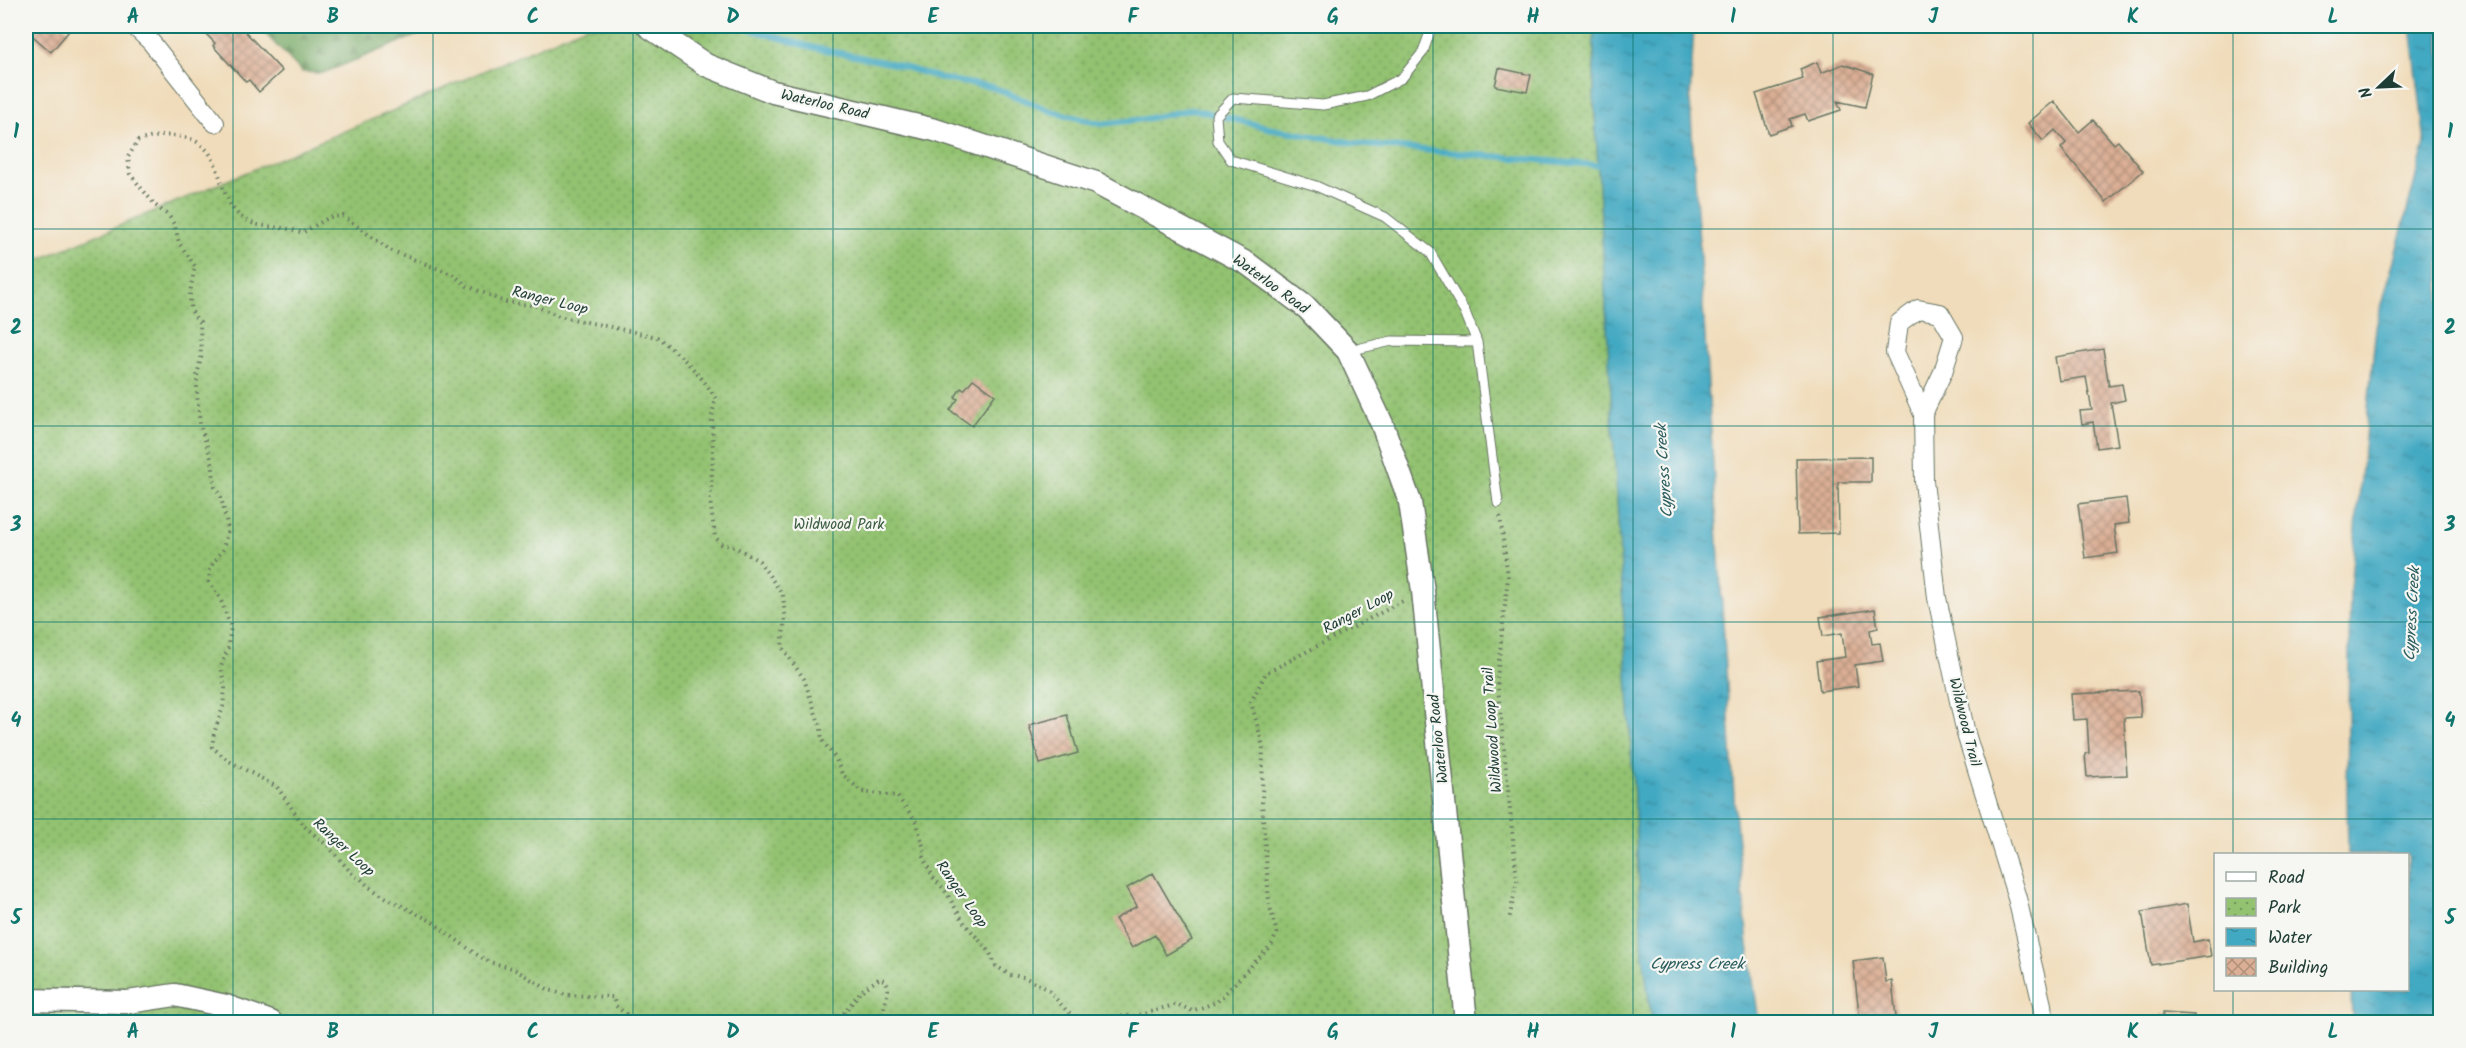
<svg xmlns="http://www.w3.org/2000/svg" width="2466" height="1048" font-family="Kalam,sans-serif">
  <defs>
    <pattern id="forest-firs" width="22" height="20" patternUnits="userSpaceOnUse" patternTransform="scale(1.5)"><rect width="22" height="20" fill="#76a863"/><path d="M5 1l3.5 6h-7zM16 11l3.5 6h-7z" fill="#608a52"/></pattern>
    <pattern id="park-dots" width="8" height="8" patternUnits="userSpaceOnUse" patternTransform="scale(1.5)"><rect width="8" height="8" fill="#93c271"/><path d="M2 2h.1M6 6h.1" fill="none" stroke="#779f5e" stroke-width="1.8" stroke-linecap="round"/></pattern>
    <pattern id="water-ripples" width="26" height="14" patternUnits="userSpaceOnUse" patternTransform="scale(1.5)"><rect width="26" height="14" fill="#42a9c2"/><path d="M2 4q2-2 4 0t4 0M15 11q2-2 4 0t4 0" fill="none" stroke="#378b9e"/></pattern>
    <pattern id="building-cross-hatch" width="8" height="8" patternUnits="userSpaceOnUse" patternTransform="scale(1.5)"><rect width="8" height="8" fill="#dbaf95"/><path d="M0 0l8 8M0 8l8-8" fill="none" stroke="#b1907a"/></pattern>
  </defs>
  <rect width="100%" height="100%" fill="#f6f6f2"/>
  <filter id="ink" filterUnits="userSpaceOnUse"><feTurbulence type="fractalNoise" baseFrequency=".0167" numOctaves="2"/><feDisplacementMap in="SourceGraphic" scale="12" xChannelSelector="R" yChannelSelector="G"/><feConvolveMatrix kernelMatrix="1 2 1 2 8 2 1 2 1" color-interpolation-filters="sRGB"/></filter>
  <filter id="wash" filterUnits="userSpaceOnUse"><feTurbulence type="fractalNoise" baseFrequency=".008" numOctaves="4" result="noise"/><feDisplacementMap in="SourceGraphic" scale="24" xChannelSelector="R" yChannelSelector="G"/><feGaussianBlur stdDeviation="1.35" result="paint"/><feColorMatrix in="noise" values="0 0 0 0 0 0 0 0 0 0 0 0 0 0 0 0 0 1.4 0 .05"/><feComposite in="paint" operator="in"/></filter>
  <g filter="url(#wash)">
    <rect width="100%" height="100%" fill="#f0dcba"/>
    <path fill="url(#forest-firs)" stroke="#4a724c" stroke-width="1.5" d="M 258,26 L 440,26 L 323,73 L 302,72 Z"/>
    <path fill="url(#park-dots)" stroke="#598052" stroke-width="1.5" d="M 586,26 L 1594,26 L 1594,96 L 1643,955 L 1652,1022 L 26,1022 L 26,265 L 397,109 Z"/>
    <path fill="url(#water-ripples)" stroke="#30737b" stroke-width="1.5" d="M 1594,26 L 1694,26 L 1690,100 L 1735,811 L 1748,944 L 1759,1022 L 1652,1022 L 1643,955 L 1594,96 Z
      M 2411,26 L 2440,26 L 2440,1022 L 2352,1022 L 2351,990 L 2408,990 L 2408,854 L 2348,854 L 2347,789 L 2350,588 L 2376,327 L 2425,143 Z"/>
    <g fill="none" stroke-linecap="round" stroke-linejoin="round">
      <path stroke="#42a9c2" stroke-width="6" d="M 739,26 L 811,47 L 894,64 L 943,79 L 992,87 L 1051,111 L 1101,124 L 1145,119 L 1193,109 L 1273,129 L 1366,145 L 1606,166"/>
    </g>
    <g id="blocks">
      <path fill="url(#building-cross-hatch)" d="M 26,26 L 63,26 L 69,31 L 51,52 L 26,30 Z
        M 211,26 L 240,26 L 282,71 L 259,92 L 249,80 L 246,82 L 213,46 L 215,43 L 204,32 Z
        M 1817,62 L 1821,73 L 1843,64 L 1873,74 L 1865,107 L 1837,101 L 1841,110 L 1808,121 L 1805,114 L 1790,119 L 1792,126 L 1769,134 L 1756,94 L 1803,79 L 1800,69 Z
        M 1499,68 L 1531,75 L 1527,92 L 1495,86 Z
        M 2054,101 L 2079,132 L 2093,120 L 2114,144 L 2118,141 L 2143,171 L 2106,202 L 2061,148 L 2066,143 L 2055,130 L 2043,141 L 2028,123 Z
        M 2103,349 L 2109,386 L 2122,384 L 2125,400 L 2111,403 L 2118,445 L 2097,448 L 2093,422 L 2082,424 L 2080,411 L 2092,410 L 2086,377 L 2059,381 L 2055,357 Z
        M 973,379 L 995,395 L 972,426 L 950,410 L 958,399 L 955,397 L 961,388 L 964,390 Z
        M 1871,457 L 1871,482 L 1838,482 L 1839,533 L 1798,534 L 1796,458 Z
        M 2126,498 L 2129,523 L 2114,525 L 2118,553 L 2085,558 L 2078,504 Z
        M 1875,609 L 1878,628 L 1870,630 L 1872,644 L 1880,643 L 1883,661 L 1855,665 L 1858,686 L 1820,691 L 1816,661 L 1845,657 L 1842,633 L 1823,636 L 1820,617 Z
        M 2139,691 L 2141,717 L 2124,718 L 2127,775 L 2087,777 L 2085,754 L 2089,753 L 2087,719 L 2073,720 L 2071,694 Z
        M 1067,715 L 1078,753 L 1040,764 L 1029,725 Z
        M 1153,873 L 1192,940 L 1166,955 L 1155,935 L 1132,948 L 1115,919 L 1137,906 L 1127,888 Z
        M 2187,904 L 2193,942 L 2208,939 L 2211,956 L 2151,965 L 2142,912 Z
        M 1883,957 L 1886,982 L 1892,981 L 1896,1017 L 1889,1018 L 1890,1022 L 1860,1022 L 1853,961 Z
        M 2163,1013 L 2194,1015 L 2194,1022 L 2163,1022 Z"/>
    </g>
  </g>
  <g filter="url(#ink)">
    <use href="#blocks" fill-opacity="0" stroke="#687563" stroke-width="1.5"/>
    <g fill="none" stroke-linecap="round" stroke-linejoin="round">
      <defs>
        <path id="service" d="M 1477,342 L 1498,503
          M 1348,351 L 1392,341 L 1477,342 L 1465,312 L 1430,252 L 1385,217 L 1316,186 L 1231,160 L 1218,141 L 1216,116 L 1233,98 L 1323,105 L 1367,96 L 1402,78 L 1423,52 L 1432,26"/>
        <path id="minor" d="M 134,26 L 151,42 L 215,123
          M 1918,309 L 1940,313 L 1954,337 L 1943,372 L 1923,414 L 1895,352 L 1899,323 Z
          M 1923,414 L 1924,481 L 1937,598 L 1966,734 L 2017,898 L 2042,1005 L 2044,1022"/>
        <path id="tertiary" d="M 648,26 L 706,65 L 773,92 L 935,130 L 1096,183 L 1248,264 L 1307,308 L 1348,351 L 1382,424 L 1410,502 L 1423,591 L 1466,1022
          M 26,1000 L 128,1002 L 175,995 L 226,1006 L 271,1022"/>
      </defs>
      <use href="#service" stroke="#687563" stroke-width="11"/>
      <use href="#minor" stroke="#687563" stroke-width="20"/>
      <use href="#tertiary" stroke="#687563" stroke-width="25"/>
      <path stroke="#687563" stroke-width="4" stroke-dasharray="1.5 4.5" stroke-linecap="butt" d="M 1500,516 L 1508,577 L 1497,678 L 1517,881 L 1509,920
        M 636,1022 L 616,1006 L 613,997 L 566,995 L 549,990 L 512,968 L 489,962 L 473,952 L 431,921 L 383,896 L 369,887 L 361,879 L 354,876 L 328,846 L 304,826 L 277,787 L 229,761 L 212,747 L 214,733 L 223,707 L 225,688 L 221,667 L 228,648 L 231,627 L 220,598 L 209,582 L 210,568 L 223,549 L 228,529 L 221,497 L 215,487 L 212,461 L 200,425 L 197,394 L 197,376 L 201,358 L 200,322 C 183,308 192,285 195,266 L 179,243 L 175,226 L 169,216 L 155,205 L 130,174 L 128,157 L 138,141 C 154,136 167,134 183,137 C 227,146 213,193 240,216 C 257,231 282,224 302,233 L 330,217 L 343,216 L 390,250 L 454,275 L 467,286 L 506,302 L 536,306 L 559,316 L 657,337 C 680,354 702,375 716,399 L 712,414 L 713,459 L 710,500 L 715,537 L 722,544 L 735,547 L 759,561 L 783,595 L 785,617 L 782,647 L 804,679 L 821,729 L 822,740 L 836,759 L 842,774 L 862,792 L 897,796 L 916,821 L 924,849 L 924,859 L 934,879 L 944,889 L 965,924 L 989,951 L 996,966 L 1010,975 L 1024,977 L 1047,989 L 1067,1011 L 1077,1018 L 1136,1016 L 1177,1004 L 1192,1011 L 1217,1002 L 1272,944 L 1277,933 L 1269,903 L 1262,802 L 1263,746 L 1251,702 L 1266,673 L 1403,601
        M 774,1022 L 780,1022
        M 828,1022 L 843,1014 L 861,991 L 880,978 L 886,981 L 888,990 L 881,1022"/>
      <use href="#service" stroke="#fff" stroke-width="9"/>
      <use href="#minor" stroke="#fff" stroke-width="18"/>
      <use href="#tertiary" stroke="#fff" stroke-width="22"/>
    </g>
  </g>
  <path fill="none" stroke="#0f766e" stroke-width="1.5" stroke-opacity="0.55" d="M 233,26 L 233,1022M 433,26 L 433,1022M 633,26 L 633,1022M 833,26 L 833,1022M 1033,26 L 1033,1022M 1233,26 L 1233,1022M 1433,26 L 1433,1022M 1633,26 L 1633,1022M 1833,26 L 1833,1022M 2033,26 L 2033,1022M 2233,26 L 2233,854M 26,229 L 2440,229M 26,426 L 2440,426M 26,622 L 2440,622M 26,819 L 2440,819M 2233,990 L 2233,1022"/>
  <g text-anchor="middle" stroke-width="4.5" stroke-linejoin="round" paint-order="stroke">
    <g font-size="15" fill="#1f3d34" stroke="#f6f6f2">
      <text transform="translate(825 104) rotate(13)" y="5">Waterloo Road</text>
      <text transform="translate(1271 284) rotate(36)" y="5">Waterloo Road</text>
      <text transform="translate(550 300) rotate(14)" y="5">Ranger Loop</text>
      <text transform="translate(1358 611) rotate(-28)" y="5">Ranger Loop</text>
      <text transform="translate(1965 722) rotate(76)" y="5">Wildwood Trail</text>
      <text transform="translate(1492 730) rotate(-94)" y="5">Wildwood Loop Trail</text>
      <text transform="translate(1438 739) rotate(-96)" y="5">Waterloo Road</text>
      <text transform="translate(344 847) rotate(43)" y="5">Ranger Loop</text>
      <text transform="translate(962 894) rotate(55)" y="5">Ranger Loop</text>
    </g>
    <g font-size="15" fill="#3c5e43" stroke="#f6f6f2">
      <text x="839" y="529">Wildwood Park</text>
    </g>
    <g font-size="16" font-style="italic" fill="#2a5d5f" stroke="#f6f6f2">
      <text transform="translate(1663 471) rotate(-94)" y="6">Cypress Creek</text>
      <text transform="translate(2411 614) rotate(-87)" y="6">Cypress Creek</text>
      <text x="1697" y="969">Cypress Creek</text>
    </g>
  </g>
  <rect width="2466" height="1048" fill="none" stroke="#f6f6f2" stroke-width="66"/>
  <rect x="2214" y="853" width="195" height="138" fill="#f6f6f2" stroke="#a0aca6" stroke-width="1.5"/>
  <rect x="2226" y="872" width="30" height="9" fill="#ffffff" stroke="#a0aca6" stroke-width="1.5"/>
  <text x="2268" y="883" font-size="18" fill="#1f3d34">Road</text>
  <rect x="2226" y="898" width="30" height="18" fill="url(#park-dots)" stroke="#a0aca6" stroke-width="1.5"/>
  <text x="2268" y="913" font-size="18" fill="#1f3d34">Park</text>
  <rect x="2226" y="928" width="30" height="18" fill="url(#water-ripples)" stroke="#a0aca6" stroke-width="1.5"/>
  <text x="2268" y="943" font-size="18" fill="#1f3d34">Water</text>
  <rect x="2226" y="958" width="30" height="18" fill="url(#building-cross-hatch)" stroke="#a0aca6" stroke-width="1.5"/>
  <text x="2268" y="973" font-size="18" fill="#1f3d34">Building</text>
  <g transform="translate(2379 87) rotate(247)" stroke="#f6f6f2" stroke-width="4.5" paint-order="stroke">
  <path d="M0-4.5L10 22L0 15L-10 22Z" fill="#1f3d34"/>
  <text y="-9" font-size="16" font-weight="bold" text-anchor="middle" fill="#1f3d34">N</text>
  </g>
  <rect x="33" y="33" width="2400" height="982" fill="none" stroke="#0f766e" stroke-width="2"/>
  <g font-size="20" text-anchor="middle" font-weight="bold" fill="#0f766e">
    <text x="133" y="23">A</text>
    <text x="333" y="23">B</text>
    <text x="533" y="23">C</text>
    <text x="733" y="23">D</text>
    <text x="933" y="23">E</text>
    <text x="1133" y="23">F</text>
    <text x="1333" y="23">G</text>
    <text x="1533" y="23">H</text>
    <text x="1733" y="23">I</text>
    <text x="1933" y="23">J</text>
    <text x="2133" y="23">K</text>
    <text x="2333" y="23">L</text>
    <text x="16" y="138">1</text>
    <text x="2450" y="138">1</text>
    <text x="16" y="334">2</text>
    <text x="2450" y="334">2</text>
    <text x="16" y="531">3</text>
    <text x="2450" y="531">3</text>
    <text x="16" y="727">4</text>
    <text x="2450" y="727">4</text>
    <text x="16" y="924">5</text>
    <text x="2450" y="924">5</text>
    <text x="133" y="1038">A</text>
    <text x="333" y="1038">B</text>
    <text x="533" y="1038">C</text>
    <text x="733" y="1038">D</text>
    <text x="933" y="1038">E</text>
    <text x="1133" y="1038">F</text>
    <text x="1333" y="1038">G</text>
    <text x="1533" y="1038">H</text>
    <text x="1733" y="1038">I</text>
    <text x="1933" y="1038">J</text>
    <text x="2133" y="1038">K</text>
    <text x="2333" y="1038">L</text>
  </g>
</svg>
